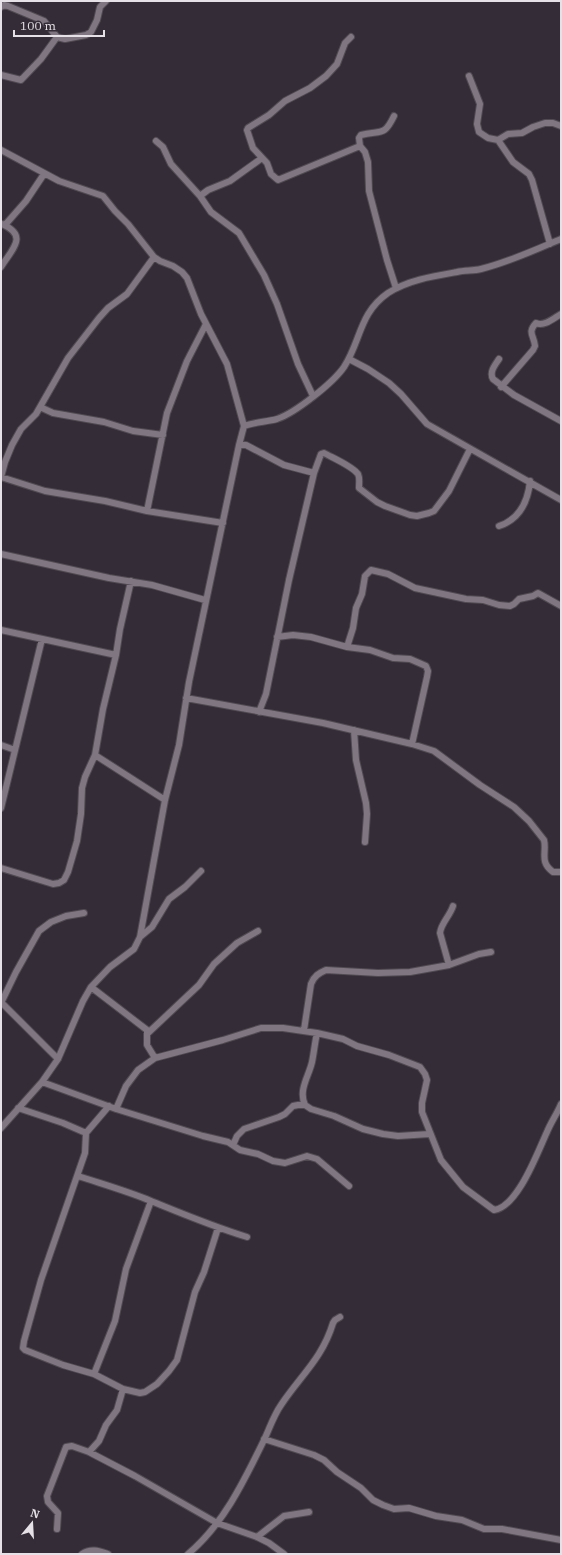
<svg xmlns="http://www.w3.org/2000/svg" width="562" height="1555" font-family="'IBM Plex Serif',serif">
  <rect width="100%" height="100%" fill="#342c37"/>
  <g fill="none" stroke-linecap="round" stroke-linejoin="round">
    <defs>
      <path id="minor" d="M 1,7 L 4,5 L 8,6 L 44,21 L 57,37 L 65,39 L 86,35 L 91,32 L 97,20 L 100,7 L 106,1
        M 351,37 L 345,43 L 337,64 L 326,76 L 310,88 L 285,101 L 269,115 L 248,128 L 247,130 L 253,148 L 267,163 L 271,174 L 278,180 L 360,146
        M 1,75 L 21,80 L 41,59 L 57,37
        M 469,76 L 480,104 L 477,124 L 479,132 L 488,138 L 498,140 L 513,162 L 529,174 L 532,180 L 550,244
        M 394,116 C 384,137 381,130 361,135 L 359,138 L 360,146 L 365,152 L 368,162 L 369,191 L 387,260 L 396,288
        M 498,140 L 508,134 L 522,133 L 533,127 L 545,123 L 553,123 L 561,126
        M 156,141 L 163,147 L 171,164 L 200,196 L 211,212 L 239,233 L 264,275 L 277,304 L 298,364 L 313,396
        M 1,150 L 59,181 L 103,196 L 115,211 L 128,224 L 154,257 L 160,261 L 173,266 L 182,272 L 187,278 L 201,314 L 227,364 L 244,426 L 239,445 L 189,682 L 179,745 L 165,800 L 140,937 L 134,949 L 110,967 L 91,987 L 83,1001 L 58,1059 L 42,1082 L 1,1128
        M 200,196 L 208,190 L 230,181 L 262,158
        M 5,225 L 26,201 L 44,174
        M 1,267 C 12,249 29,236 2,224
        M 349,359 L 368,369 L 389,383 L 401,394 L 427,424 L 561,500
        M 499,359 C 495,365 489,372 493,379 L 514,395 L 561,421
        M 501,387 L 533,350 L 535,346 C 534,335 527,333 536,323 C 544,327 554,318 561,314
        M 40,407 L 53,413 L 104,422 L 133,431 L 163,435
        M 244,426 C 255,422 266,422 277,419 C 295,413 333,383 344,367 C 361,341 359,313 388,293 C 408,280 434,276 457,272 C 465,270 473,271 481,269 C 509,262 535,250 561,239
        M 239,445 L 246,445 L 284,465 L 314,473
        M 1,477 L 5,462 L 12,445 L 21,429 L 36,414 L 68,358 L 99,318 L 108,308 L 127,294 L 154,257
        M 1,477 L 45,491 L 105,501 L 147,511 L 223,523
        M 147,511 L 167,413 L 187,361 L 206,324
        M 499,526 C 520,519 528,502 530,481
        M 1,554 L 109,578 L 152,585 L 205,600
        M 1,630 L 116,655
        M 277,637 L 293,635 L 311,637 L 347,647 L 370,650 L 393,658 L 410,659 L 426,666 L 428,671 L 427,677 L 412,744
        M 347,647 L 353,628 L 356,608 L 362,594 L 365,576 L 371,570 L 388,574 L 415,588 L 466,599 L 483,600 L 499,605 L 510,606 L 514,604 L 519,599 L 533,596 L 538,593 L 561,606
        M 186,698 L 323,723 L 412,744 L 434,751 L 480,785 L 514,807 L 529,821 L 544,840 C 547,852 539,862 553,872 L 561,872
        M 259,712 L 266,694 L 289,580 L 314,473 L 321,454 L 324,453 C 333,458 352,466 358,474 C 360,478 359,483 359,488 L 377,502 L 385,506 L 410,515 L 417,516 L 429,513 L 434,511 L 449,491 L 470,449
        M 354,730 L 356,760 L 366,803 L 367,814 L 365,842
        M 1,745 L 15,750
        M 95,755 L 165,800
        M 1,808 L 42,639
        M 1,868 L 53,884 L 59,883 L 64,880 L 68,872 L 77,841 L 81,814 L 82,788 L 85,777 L 95,755 L 103,709 L 116,655 L 120,629 L 131,581
        M 140,937 L 152,927 L 169,899 L 185,887 L 201,871
        M 449,965 L 440,933 C 441,923 450,916 453,906
        M 91,987 L 147,1030 L 147,1045 L 155,1058
        M 1,1002 L 58,1059
        M 1,1003 L 16,972 L 39,931 L 51,922 L 66,916 L 84,913
        M 304,1030 L 311,984 C 314,976 319,973 326,970 L 378,973 L 410,972 L 449,965 L 479,954 L 491,952
        M 148,1033 L 199,985 L 214,964 L 237,943 L 258,931
        M 42,1082 L 116,1109 L 203,1136 L 228,1142 L 240,1150 L 258,1154 L 273,1161 L 285,1163 L 307,1156 L 317,1159 L 349,1186
        M 305,1105 C 298,1090 309,1076 312,1062 C 314,1052 315,1042 317,1033
        M 18,1108 L 63,1123 L 86,1133 L 85,1153 L 41,1280 L 24,1341 L 23,1348 L 25,1350 L 63,1365 L 94,1374 L 123,1389 L 140,1393 L 145,1392 L 157,1384 L 169,1371 L 177,1360 L 195,1292 L 204,1272 L 218,1228
        M 116,1109 L 126,1086 L 138,1070 L 155,1058 L 223,1040 L 261,1028 L 283,1028 L 317,1033 L 343,1039 L 357,1046 L 389,1055 L 420,1067 L 425,1074 L 427,1080 L 422,1103 L 422,1112 L 441,1160 L 463,1187 L 494,1210 C 518,1207 538,1151 547,1132 C 551,1122 557,1114 561,1104
        M 86,1133 L 109,1106
        M 233,1145 L 237,1136 L 244,1129 L 279,1117 L 285,1114 L 293,1106 L 298,1105 L 305,1105 L 311,1109 L 334,1116 L 363,1129 L 383,1134 L 398,1136 L 430,1134
        M 78,1176 C 102,1184 127,1191 151,1201 C 183,1214 214,1227 247,1237
        M 94,1374 L 115,1321 L 126,1269 L 151,1201
        M 264,1439 L 314,1455 L 324,1460 L 337,1472 L 361,1488 L 373,1500 L 383,1505 L 394,1509 L 409,1508 L 436,1516 L 462,1520 L 484,1529 L 502,1529 L 561,1540
        M 89,1452 L 99,1441 L 106,1425 L 117,1410 L 123,1389
        M 57,1529 L 58,1513 L 48,1502 L 47,1496 L 66,1447 L 72,1446 L 89,1452 L 135,1476 L 217,1523 L 257,1537 L 269,1543 L 284,1554
        M 257,1537 L 284,1516 L 309,1512
        M 82,1554 C 91,1548 99,1551 108,1554
        M 188,1554 C 224,1524 245,1479 265,1438 C 270,1427 274,1415 281,1405 C 301,1375 322,1359 333,1323 L 335,1320 L 340,1317"/>
    </defs>
    <use href="#minor" stroke="#514a52" stroke-width="8"/>
    <use href="#minor" stroke="#7f7682" stroke-width="6"/>
  </g>
  <rect width="562" height="1555" fill="none" stroke="#e6e1e7" stroke-width="4"/>
  <g transform="translate(32 1523) rotate(18)" stroke="#342c37" stroke-width="3" paint-order="stroke">
  <path d="M0-3L7 15L0 10L-7 15Z" fill="#e6e1e7"/>
  <text y="-6" font-size="11" font-weight="bold" text-anchor="middle" fill="#e6e1e7">N</text>
  </g>
  <path d="M14 30v6h90v-6" fill="none" stroke="#e6e1e7" stroke-width="2"/>
  <text x="20" y="30" font-size="12" fill="#e6e1e7" stroke="#342c37" stroke-width="3" paint-order="stroke">100 m</text>
</svg>
